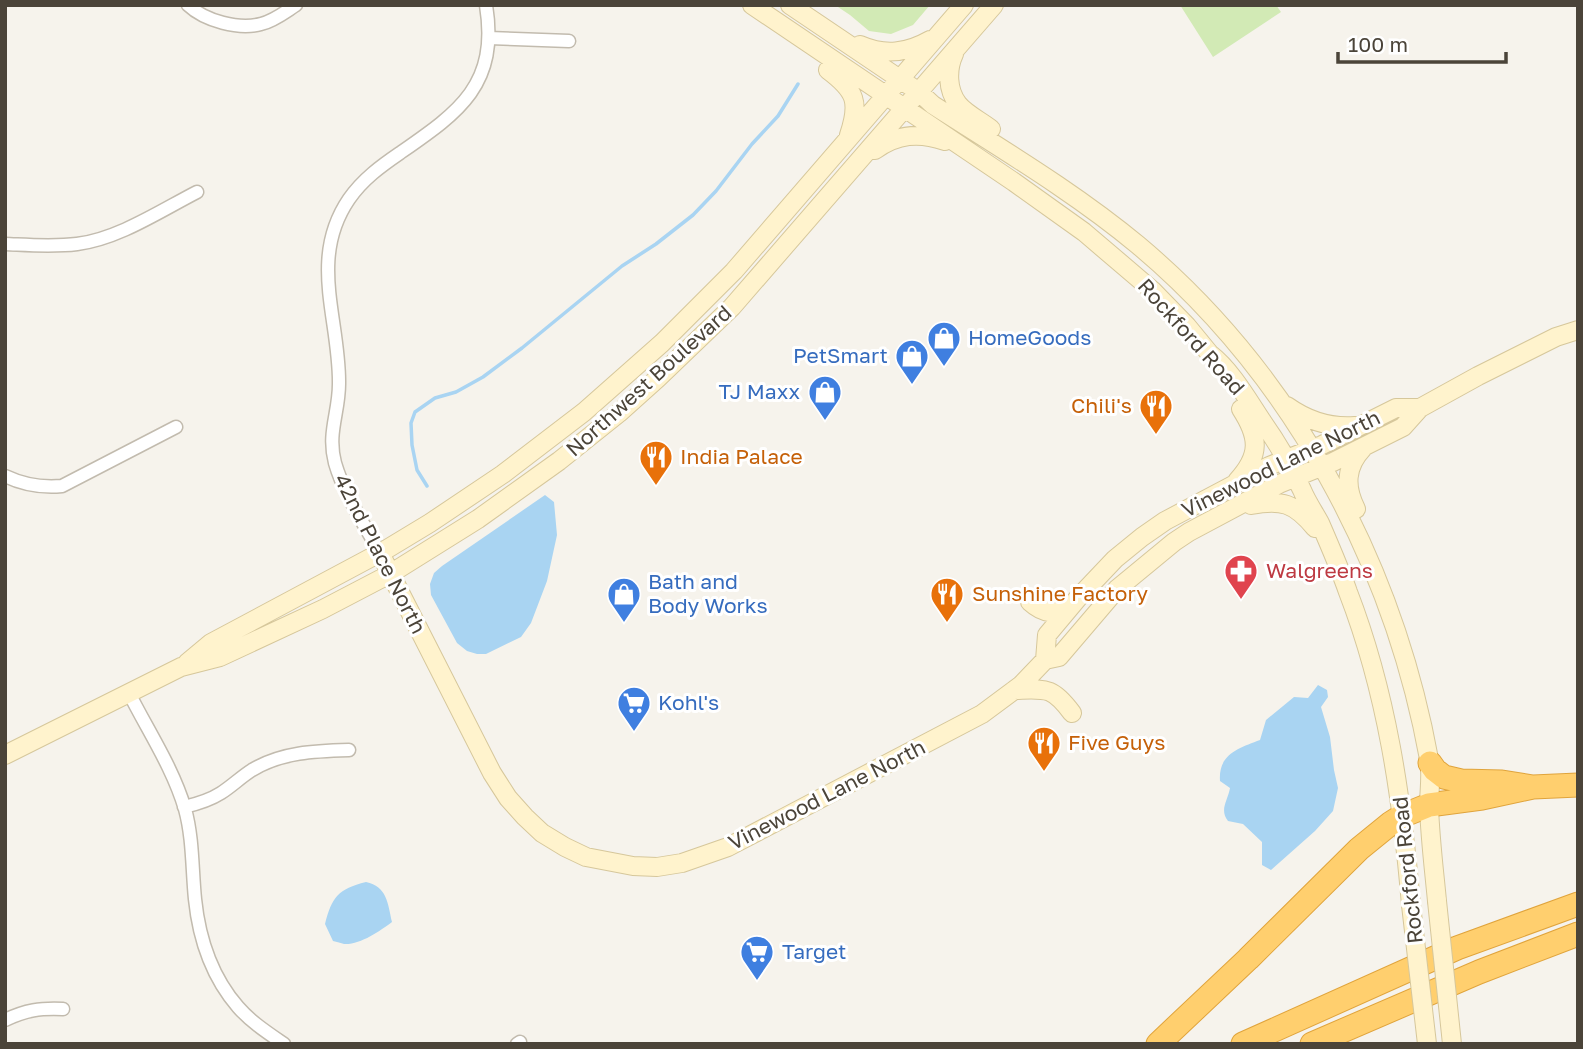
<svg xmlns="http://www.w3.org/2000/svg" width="1583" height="1049" font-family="'Golos Text',sans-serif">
  <rect width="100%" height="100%" fill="#f6f3ec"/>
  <path fill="#d2eab5" d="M 835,5 L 930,5 L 913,25 L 891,34 L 869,31 L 850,15 Z
    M 1180,5 L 1276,5 L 1281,12 L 1213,57 Z"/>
  <path fill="#a9d4f2" d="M 545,495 L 554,502 L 557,535 L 547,581 L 531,623 L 521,637 L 486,654 L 477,654 L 467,651 L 457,643 L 431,595 L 430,584 L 434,573 L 442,566 Z
    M 1318,685 L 1327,690 L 1328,697 L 1321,707 L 1330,737 L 1334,770 L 1338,788 L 1333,811 L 1315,831 L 1271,870 L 1262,865 L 1262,842 L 1243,824 L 1228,821 C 1219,810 1228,800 1230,788 L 1220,781 C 1218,754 1239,748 1260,740 L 1266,720 L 1294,697 L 1308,698 Z
    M 366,882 C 387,886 388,904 392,922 C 380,931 360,945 344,944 C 341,943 337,942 333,941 L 325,924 C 332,897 338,889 366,882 Z"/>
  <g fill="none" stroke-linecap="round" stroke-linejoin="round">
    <path stroke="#a9d4f2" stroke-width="3.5" d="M 427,486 L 417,470 L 412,445 L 411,423 L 415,412 L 435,398 L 456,392 L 483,377 L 522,348 L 622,266 L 656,244 L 693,215 L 716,191 L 752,144 L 778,116 L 798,84"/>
    <defs>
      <path id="street" d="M 188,5 C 205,21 239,30 261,24 C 274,21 285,12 296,5
        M 489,38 L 569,41
        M 5,244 C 29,245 53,247 77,244 C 118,239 160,211 197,192
        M 5,476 C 24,485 41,488 62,486 L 176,427
        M 380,553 C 364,524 344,494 335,463 C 327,433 339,413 339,384 C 340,320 308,259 349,199 C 363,179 381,166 400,153 C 459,112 499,85 486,5
        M 129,693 C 148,731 173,768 185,809 C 193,838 192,869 195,899 C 199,938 212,977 238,1007 C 251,1022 268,1033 284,1044
        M 184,807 C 197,804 210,800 221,793 C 232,786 241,777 252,770 C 282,752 315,751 349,750
        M 5,1020 C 26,1010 40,1008 63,1009
        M 517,1044 L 520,1042"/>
      <path id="secondary" d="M 752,5 L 1014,182 L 1084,232 L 1152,290 L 1187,326 L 1210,354 C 1231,370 1248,400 1262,421 C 1279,445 1290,464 1302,490 C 1307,502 1314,512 1320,523 C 1330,546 1340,569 1348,592 C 1387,693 1402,798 1411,905
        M 790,5 L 919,92 L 933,105 C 1003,150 1074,192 1138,245 C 1292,374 1393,562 1429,759 C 1432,774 1429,791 1429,806 C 1430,838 1434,869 1437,901
        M 860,45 C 885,56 907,53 930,40
        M 954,54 C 947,69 947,90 958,104 C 966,114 981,121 991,129
        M 828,70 C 856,91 860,102 849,135
        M 875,150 C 897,134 919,132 945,141
        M 1287,406 C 1308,421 1329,428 1355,426
        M 1237,481 C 1261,455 1259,437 1241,409
        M 1251,505 C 1281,499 1295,503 1315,528
        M 1356,509 C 1345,487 1345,467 1363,448
        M 380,553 L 492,773 L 508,798 L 525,817 L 542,833 L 565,847 L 586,857 L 633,866 L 657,867 L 682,863 L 728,847 L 982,714 L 1021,685 L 1045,660 L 1059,657 L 1117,589 L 1174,542 L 1189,532 L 1279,484 L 1333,462 L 1403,427 L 1420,408 L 1478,376 L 1556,337 L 1578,330
        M 1030,602 C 1043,614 1057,616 1071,606
        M 1045,660 L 1047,635 L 1078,598 L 1115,559 L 1142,537 L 1165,521 L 1269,466 L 1322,445 L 1396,408 L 1420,408
        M 187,663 L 211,643 L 387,549 L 430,523 L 503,474 L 584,412 L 662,343 L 734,271 L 964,5
        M 1014,690 C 1046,689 1052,686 1072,713
        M 5,755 L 181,667 L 220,657 L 323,609 L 390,574 L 478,519 L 559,461 L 619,413 L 658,378 L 732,307 L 994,5"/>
      <path id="highway" d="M 1430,763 L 1435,770 L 1444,777 L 1461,781 L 1502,782 L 1533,787 L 1578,785
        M 1158,1044 L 1248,959 L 1359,849 L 1391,823 L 1402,816 L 1429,805 L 1482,798 L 1533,787
        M 1243,1044 L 1457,948 L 1578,904
        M 1312,1044 L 1479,972 L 1578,934"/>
    </defs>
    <use href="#street" stroke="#c2bbae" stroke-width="15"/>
    <use href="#secondary" stroke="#d6c79b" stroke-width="20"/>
    <use href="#highway" stroke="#e0a43c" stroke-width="25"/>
    <use href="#street" stroke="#fff" stroke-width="12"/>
    <use href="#secondary" stroke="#fff3cd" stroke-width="18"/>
    <use href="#highway" stroke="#ffcf6e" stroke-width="23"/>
    <defs>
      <path id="secondary-bridge" d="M 1437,901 L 1452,1044
        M 1411,905 L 1427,1044"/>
    </defs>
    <use href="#secondary-bridge" stroke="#d6c79b" stroke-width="20" stroke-linecap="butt"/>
    <use href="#secondary-bridge" stroke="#fff3cd" stroke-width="18"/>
  </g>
  <defs>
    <symbol id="shop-pin" viewBox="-11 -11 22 30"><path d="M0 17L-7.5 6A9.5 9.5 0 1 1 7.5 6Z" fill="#3f7fe0" stroke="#fff"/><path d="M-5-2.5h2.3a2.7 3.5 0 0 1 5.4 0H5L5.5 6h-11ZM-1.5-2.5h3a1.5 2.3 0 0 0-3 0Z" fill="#fff"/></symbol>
    <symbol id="restaurant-pin" viewBox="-11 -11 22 30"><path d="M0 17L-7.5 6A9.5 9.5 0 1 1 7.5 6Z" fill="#e8710a" stroke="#fff"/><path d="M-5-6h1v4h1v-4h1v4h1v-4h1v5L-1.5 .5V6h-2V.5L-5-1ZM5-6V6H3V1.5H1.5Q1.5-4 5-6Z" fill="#fff"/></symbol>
    <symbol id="pharmacy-pin" viewBox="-11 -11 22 30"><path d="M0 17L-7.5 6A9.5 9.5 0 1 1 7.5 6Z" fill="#e0444e" stroke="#fff"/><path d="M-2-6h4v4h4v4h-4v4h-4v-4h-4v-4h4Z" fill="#fff"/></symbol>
    <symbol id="supermarket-pin" viewBox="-11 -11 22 30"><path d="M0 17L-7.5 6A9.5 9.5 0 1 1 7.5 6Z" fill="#3f7fe0" stroke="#fff"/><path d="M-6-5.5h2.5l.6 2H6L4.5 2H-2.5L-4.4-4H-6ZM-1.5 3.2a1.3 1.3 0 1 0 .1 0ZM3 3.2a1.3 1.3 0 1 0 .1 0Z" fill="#fff"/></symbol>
  </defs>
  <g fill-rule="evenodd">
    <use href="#shop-pin" x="925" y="319" width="38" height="52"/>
    <use href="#shop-pin" x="893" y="337" width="38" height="52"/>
    <use href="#shop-pin" x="806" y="373" width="38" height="52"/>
    <use href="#restaurant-pin" x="1137" y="387" width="38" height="52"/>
    <use href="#restaurant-pin" x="637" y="438" width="38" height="52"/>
    <use href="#pharmacy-pin" x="1222" y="552" width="38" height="52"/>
    <use href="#shop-pin" x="605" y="575" width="38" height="52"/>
    <use href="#restaurant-pin" x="928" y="575" width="38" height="52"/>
    <use href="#supermarket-pin" x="615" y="684" width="38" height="52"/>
    <use href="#restaurant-pin" x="1025" y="724" width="38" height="52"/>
    <use href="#supermarket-pin" x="738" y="933" width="38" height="52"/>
  </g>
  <g text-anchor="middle" stroke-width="6" stroke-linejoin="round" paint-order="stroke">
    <g font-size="21" fill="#4b4439" stroke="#fff">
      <text transform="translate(1191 337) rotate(48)" y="7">Rockford Road</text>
      <text transform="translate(649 381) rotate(-42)" y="7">Northwest Boulevard</text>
      <text transform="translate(1281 464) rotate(-26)" y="7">Vinewood Lane North</text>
      <text transform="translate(380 554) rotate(63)" y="7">42nd Place North</text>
      <text transform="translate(827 795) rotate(-27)" y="7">Vinewood Lane North</text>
      <text transform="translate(1408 870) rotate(-96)" y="7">Rockford Road</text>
    </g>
    <g font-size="21" fill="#366cbe" stroke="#fff" text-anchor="start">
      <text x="968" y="345">HomeGoods</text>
      <text x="888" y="363" text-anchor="end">PetSmart</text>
      <text x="800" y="399" text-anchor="end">TJ Maxx</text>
      <text x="648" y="589">Bath and<tspan x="648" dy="24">Body Works</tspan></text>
      <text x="658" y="710">Kohl's</text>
      <text x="782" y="959">Target</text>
    </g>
    <g font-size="21" fill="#c56008" stroke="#fff" text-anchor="start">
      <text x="1132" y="413" text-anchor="end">Chili's</text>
      <text x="680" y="464">India Palace</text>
      <text x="972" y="601">Sunshine Factory</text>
      <text x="1068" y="750">Five Guys</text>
    </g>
    <g font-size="21" fill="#be3a42" stroke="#fff" text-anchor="start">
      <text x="1266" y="578">Walgreens</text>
    </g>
  </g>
  <rect width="1583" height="1049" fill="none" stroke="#4b4439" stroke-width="14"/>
  <path d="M1338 52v10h168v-10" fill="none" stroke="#4b4439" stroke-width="3.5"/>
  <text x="1348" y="52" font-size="21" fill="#4b4439" stroke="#ffffff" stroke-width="5" paint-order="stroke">100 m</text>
</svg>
